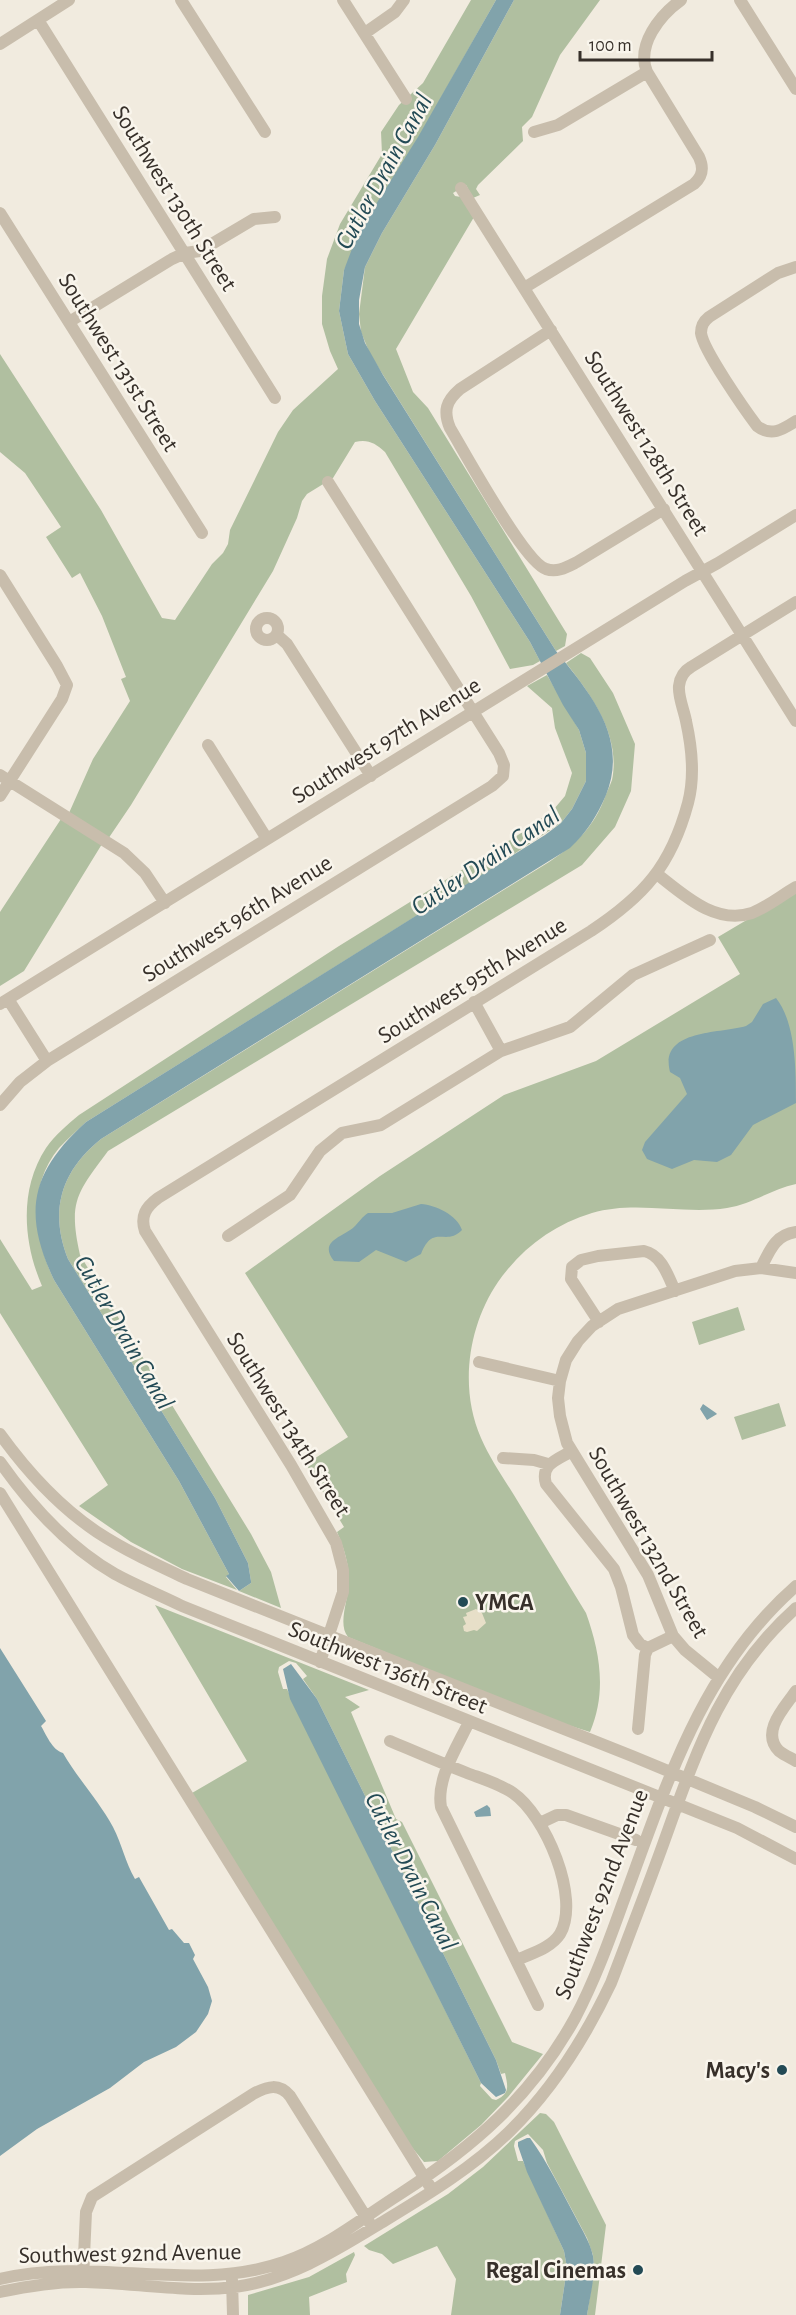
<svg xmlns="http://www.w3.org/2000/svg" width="796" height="2315" font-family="'Alegreya Sans',sans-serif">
  <rect width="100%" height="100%" fill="#f1ebdf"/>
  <path fill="#b0bfa0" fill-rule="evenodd" d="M 471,0 L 496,0 L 344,270 L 339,311 L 348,354 L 375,401 L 530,642 L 540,661 L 533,665 L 510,669 L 471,596 L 385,452 C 375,443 368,439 355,442 L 333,478 L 307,494 L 302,501 L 297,518 L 273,571 L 131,805 L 108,839 L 69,813 L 93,759 L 130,701 L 121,679 L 126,677 L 102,616 L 80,573 L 72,578 L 46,537 L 61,527 L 25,473 L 0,452 L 0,354 L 101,510 L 162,618 L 175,620 L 212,564 L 223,553 L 228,544 L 230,530 L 278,432 L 293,410 L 338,369 L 330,351 L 322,324 L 322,296 L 327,259 L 340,224 L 382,154 L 381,132 L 399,105 L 423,83 Z
    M 514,0 L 600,0 L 560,55 L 532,117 L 522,127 L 523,141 L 478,185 L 476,189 L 480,195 L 473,198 L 466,185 L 453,193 L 455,196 L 461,197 L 474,217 L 396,349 L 413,392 L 428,408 L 567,634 L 565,646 L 556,651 L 370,354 L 361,332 L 359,314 L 365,267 L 382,233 L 435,145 Z
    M 581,653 L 590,658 L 613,693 L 635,744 L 631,791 L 615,827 L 582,865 L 108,1151 C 77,1193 68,1201 80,1255 L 251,1534 L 271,1572 L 281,1608 L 239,1591 L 251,1583 L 251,1581 L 248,1563 L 215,1498 L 68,1259 C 49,1211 61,1171 101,1139 L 549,862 C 575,845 594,827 605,797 C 607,791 610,786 612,780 C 621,736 592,696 566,663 Z
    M 547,675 L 579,730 L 586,753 L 586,781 L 572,809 L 561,823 L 493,868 L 86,1122 C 77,1131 67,1139 59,1148 C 27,1187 34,1237 54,1280 L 179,1481 L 229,1574 L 226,1577 L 237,1590 L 182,1569 L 131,1542 L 79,1506 L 108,1485 L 0,1313 L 0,1239 L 32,1290 L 42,1286 C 23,1242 19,1189 46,1148 C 55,1135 67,1125 79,1115 L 339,946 L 526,830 L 554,809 L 565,796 L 572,773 L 555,728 L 552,708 L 527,686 Z
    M 61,819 L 102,844 L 24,971 L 0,986 L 0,912 Z
    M 796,891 L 796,1184 C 772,1189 752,1204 727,1208 C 683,1215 636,1200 592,1213 C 553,1225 522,1248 498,1282 C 468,1326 459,1388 481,1438 C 491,1461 507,1483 520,1505 C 542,1541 564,1577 586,1613 C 600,1652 607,1692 590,1732 L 555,1721 L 348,1637 C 337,1624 349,1598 349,1582 C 349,1564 344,1548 337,1532 L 344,1527 L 306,1464 L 348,1437 L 245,1273 L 380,1176 L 504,1095 L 596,1061 L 740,974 L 718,937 Z
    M 738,1307 L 745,1330 L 699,1345 L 692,1322 Z
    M 779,1403 L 786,1426 L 742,1440 L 734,1417 Z
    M 155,1605 L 369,1690 L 345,1697 L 360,1707 L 351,1712 L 396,1819 L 402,1822 L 512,2042 L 543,2054 L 508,2097 L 481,2125 L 438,2161 L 424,2162 L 410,2145 L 192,1793 L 247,1761 ZM 289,1661 L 296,1663 L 307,1676 L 303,1679 L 317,1699 L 496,2060 L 501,2074 L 505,2073 C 508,2087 510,2093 496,2100 L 492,2099 L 480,2086 L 481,2083 L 287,1689 L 283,1689 L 278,1672 L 279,1667 Z
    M 540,2113 L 546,2114 L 554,2122 L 606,2225 L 595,2315 L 587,2315 L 594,2271 L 593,2255 L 587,2238 L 547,2163 L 543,2150 L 528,2134 L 515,2141 L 514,2146 L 518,2161 L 523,2161 L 564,2251 L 567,2268 L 560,2315 L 451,2315 L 456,2279 L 437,2246 L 393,2264 L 382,2254 L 369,2250 L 364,2246 L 448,2194 L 483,2167 Z
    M 354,2252 L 355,2255 L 346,2274 L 347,2282 L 309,2297 L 310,2315 L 248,2315 L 248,2295 L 309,2277 Z"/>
  <path fill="#e7dfc8" d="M 476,1609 L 482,1613 L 486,1623 L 477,1631 L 474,1630 L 467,1632 L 464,1631 L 463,1626 L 466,1624 L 463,1617 L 467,1616 L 466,1613 Z"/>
  <path fill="#81a3ab" d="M 496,0 L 514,0 L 435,145 L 382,233 L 365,267 L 359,300 L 359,324 L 365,343 L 383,375 L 556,651 C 590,693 629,738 606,795 C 597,816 587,832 570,848 L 101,1139 C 61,1171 49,1211 68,1259 L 215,1498 L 248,1563 L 251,1581 L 251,1583 L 239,1591 L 226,1576 L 229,1574 L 179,1481 L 54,1280 C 22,1212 31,1172 86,1122 L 545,835 L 561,823 L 572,809 L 586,781 L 586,753 L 579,730 L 563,705 L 530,642 L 375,401 L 348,354 L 339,311 L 344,270 L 358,233 L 418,137 Z
    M 776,998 C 796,1023 796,1071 796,1103 L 753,1125 L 731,1155 L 717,1162 L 694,1160 L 672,1169 L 647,1159 L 642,1150 L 645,1142 L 687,1094 L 680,1078 L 670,1072 C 659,1029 719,1034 746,1026 L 752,1022 L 763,1004 Z
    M 421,1204 C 436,1205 457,1215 462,1230 C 446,1247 433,1223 421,1254 L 406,1262 L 376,1250 L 359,1262 L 334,1261 C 318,1241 343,1237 354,1227 C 359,1222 362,1217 368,1213 L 392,1213 Z
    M 703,1404 L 716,1413 L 717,1414 L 707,1420 L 700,1409 Z
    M 0,1648 L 46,1721 L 41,1726 C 46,1734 52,1750 63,1753 C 78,1779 99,1801 113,1827 C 122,1844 125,1862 135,1879 L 139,1877 L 169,1930 L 172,1929 L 184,1943 L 189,1943 L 195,1955 L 193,1959 L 208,1987 L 212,2001 L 208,2014 L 196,2032 L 176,2047 L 144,2062 L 110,2088 L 37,2129 L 0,2156 Z
    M 291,1664 L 317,1699 L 496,2060 L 506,2090 L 505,2093 L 496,2097 L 481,2083 L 290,1699 L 283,1669 Z
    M 487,1805 L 490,1808 L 491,1816 L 476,1817 L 474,1812 Z
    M 527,2138 L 530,2138 C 548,2163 561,2190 576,2218 C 582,2230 590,2242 593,2256 C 596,2275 590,2296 587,2315 L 560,2315 L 567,2268 L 564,2251 L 527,2172 L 518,2146 L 518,2142 Z"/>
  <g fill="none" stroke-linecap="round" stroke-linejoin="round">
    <path stroke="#c8bdac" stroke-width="12" d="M 181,0 L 265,132
      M 343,0 L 406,99
      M 740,0 L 796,89
      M 38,20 L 275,398
      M 365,33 L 395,12 L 404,0
      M 0,44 L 69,0
      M 534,132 L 558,125 L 647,72 C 636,45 660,15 681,0
      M 461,188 L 796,721
      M 0,213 L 202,533
      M 796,267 L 778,273 L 709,317 C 704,321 701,325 701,333 C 703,350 745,410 757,426 C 771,437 782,430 796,421
      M 524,288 L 694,184 C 703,176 704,168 699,157 L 647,72
      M 69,322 L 172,259 L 185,253 L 200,251 L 254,219 L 275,217
      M 551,330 L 460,389 C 446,401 443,411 450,428 C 465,453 524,562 546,569 C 557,573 567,567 577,562 L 664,509
      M 0,575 L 57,666 L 67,685 L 62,699 L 0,796
      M256 629a11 11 0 1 1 22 0a11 11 0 1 1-22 0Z
      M 277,635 L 287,644 L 371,776
      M 208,745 L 267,839
      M 0,775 L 124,853 L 145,873 L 165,903
      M 657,874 C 684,895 715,925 752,913 C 767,907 782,895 796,887
      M 8,999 L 47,1061
      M 474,1002 L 501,1051
      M 0,1004 L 685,581 L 718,563 L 796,515
      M 0,1105 L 20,1082 L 47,1061 L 492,786 L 503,776 L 504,765 L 499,753 L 328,482
      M 228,1236 L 290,1195 L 320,1151 L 342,1133 L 381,1125 L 501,1051 L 570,1027 L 633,975 L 710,940
      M 761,1268 C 770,1250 775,1235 796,1232
      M 599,1322 L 571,1279 L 572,1267 L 581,1260 L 598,1256 L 644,1251 C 662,1255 668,1276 675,1291
      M 479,1362 L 560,1381
      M 0,1434 C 26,1470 60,1507 97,1532 C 126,1551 157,1565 187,1579 L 632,1756 L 755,1807 L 796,1827
      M 572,1451 C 557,1460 540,1464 546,1484 L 614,1569 L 621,1587 L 633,1635 L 640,1644 L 648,1648
      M 503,1458 L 534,1460 L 548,1464
      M 0,1462 C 31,1506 68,1547 115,1574 C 137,1586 160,1595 182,1606 L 737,1828 L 796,1859
      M 0,1493 L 429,2185
      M 320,1662 L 343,1592 L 343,1570 L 336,1543 L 291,1465 L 145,1231 C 140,1216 146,1207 158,1198 L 591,931 C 644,896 671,866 688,803 C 695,777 692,748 686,721 C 684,710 678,697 679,686 C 680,677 684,671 691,667 L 796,602
      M 718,1677 L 685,1650 L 673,1636 L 648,1575 L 567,1443 L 560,1416 L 558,1398 L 560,1381 L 566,1360 L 578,1341 L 592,1326 L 618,1309 L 735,1271 L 761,1268 L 796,1273
      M 796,1691 C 785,1707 760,1732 779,1751 C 784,1755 791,1758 796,1761
      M 469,1722 C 457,1747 436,1779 441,1807 L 538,2005
      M 638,1729 L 645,1655 L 648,1648 L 673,1636
      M 390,1741 C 416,1752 441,1763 467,1773 C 483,1779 500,1784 513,1793 C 545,1815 581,1898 560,1934 C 551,1948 532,1953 517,1960
      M 540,1823 L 557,1815 L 566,1815 L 636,1840
      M 0,2279 C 94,2256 192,2294 284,2262 C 326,2248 362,2218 400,2194 C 473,2147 532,2096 575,2018 C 594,1982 608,1944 622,1905 C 665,1789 700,1670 796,1586
      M 83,2279 L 86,2212 L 92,2197 L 253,2094 C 268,2086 279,2083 290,2096 L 369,2222
      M 232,2280 L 233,2315
      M 0,2292 C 28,2286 57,2281 86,2282 C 135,2283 186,2293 235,2287 C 287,2280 332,2253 376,2226 C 422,2198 470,2170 509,2132 C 553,2089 585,2038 611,1983 C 628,1938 645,1894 661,1850 C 695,1756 719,1677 796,1608"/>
  </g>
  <g fill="#234a55" stroke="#f9f5ec" stroke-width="2">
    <circle cx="463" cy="1602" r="6"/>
    <circle cx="782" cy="2070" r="6"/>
    <circle cx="638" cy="2270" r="6"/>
  </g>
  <g text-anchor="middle" stroke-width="5" stroke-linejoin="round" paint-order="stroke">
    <g font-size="24" fill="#37302a" stroke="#f9f5ec">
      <text transform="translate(175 198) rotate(58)" y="8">Southwest 130th Street</text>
      <text transform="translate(119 362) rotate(58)" y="8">Southwest 131st Street</text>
      <text transform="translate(647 443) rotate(58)" y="8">Southwest 128th Street</text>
      <text transform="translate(386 740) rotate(-32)" y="8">Southwest 97th Avenue</text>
      <text transform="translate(237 918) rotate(-32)" y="8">Southwest 96th Avenue</text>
      <text transform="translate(472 980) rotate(-32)" y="8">Southwest 95th Avenue</text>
      <text transform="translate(289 1424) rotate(58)" y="8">Southwest 134th Street</text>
      <text transform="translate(649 1542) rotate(60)" y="8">Southwest 132nd Street</text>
      <text transform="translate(388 1667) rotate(22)" y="8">Southwest 136th Street</text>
      <text transform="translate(601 1894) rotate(-69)" y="8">Southwest 92nd Avenue</text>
      <text transform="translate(130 2253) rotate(-1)" y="8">Southwest 92nd Avenue</text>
    </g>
    <g font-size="24" font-weight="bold" fill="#37302a" stroke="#f9f5ec" text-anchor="end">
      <text x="475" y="1610" text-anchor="start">YMCA</text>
      <text x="770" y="2078">Macy's</text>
      <text x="626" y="2278">Regal Cinemas</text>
    </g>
    <g font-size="26" font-style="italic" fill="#234a55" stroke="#f9f5ec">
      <text transform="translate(383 171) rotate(-61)" y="9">Cutler Drain Canal</text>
      <text transform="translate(485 860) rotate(-34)" y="9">Cutler Drain Canal</text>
      <text transform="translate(125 1332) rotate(60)" y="9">Cutler Drain Canal</text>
      <text transform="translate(412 1871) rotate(63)" y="9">Cutler Drain Canal</text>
    </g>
  </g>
  <path d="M580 51v9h132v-9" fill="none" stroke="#37302a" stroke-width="3"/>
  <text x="589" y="51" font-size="18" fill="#37302a" stroke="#f9f5ec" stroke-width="4.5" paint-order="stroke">100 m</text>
</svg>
